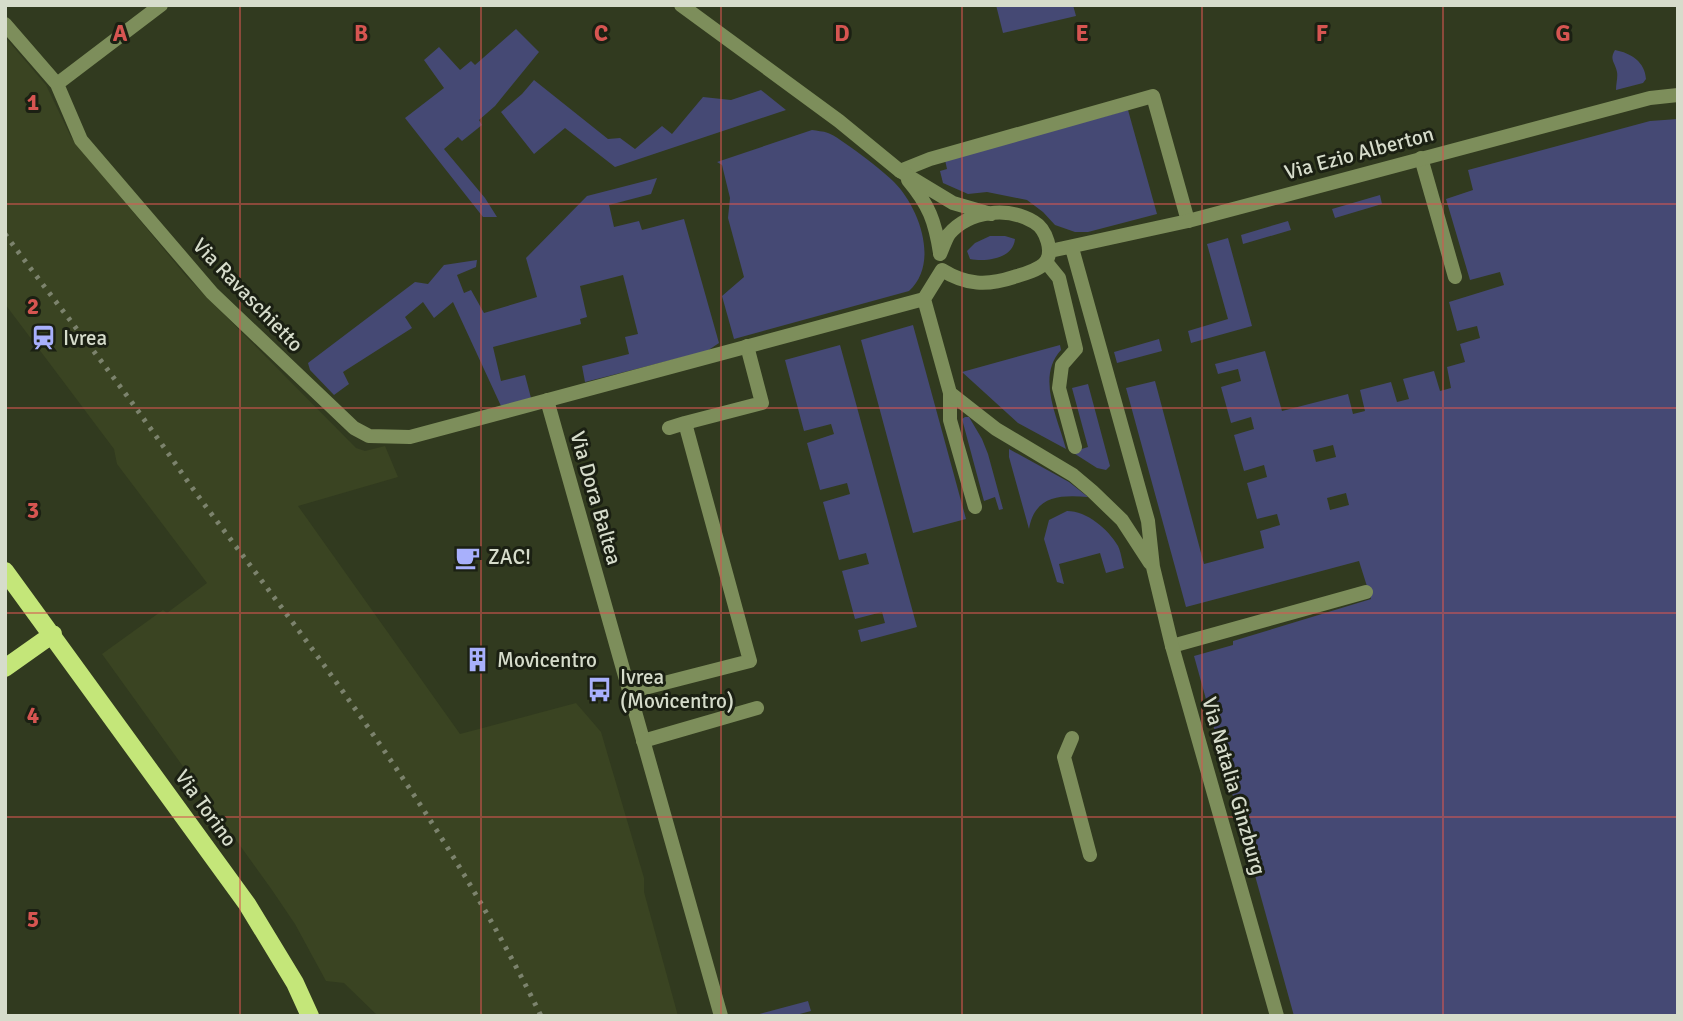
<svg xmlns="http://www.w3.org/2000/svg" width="1683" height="1021" font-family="Signika,sans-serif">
  <rect width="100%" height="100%" fill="#313a1f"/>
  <path fill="#3a4422" d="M 5,37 L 46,85 L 71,137 L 186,276 L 356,448 L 365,451 L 385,446 L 398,477 L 298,506 L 460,734 L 576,703 L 601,732 L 644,878 L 644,892 L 678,1016 L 378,1016 L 344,983 L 326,981 L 295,924 L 272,890 L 102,654 L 163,610 L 167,613 L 207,583 L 117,464 L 114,449 L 5,304 Z"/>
  <path fill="#454974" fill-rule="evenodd" d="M 996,5 L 1073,5 L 1076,16 L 1003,33 Z
    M 516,29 L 539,52 L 495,106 L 479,120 L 482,125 L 462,141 L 458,137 L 444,149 L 485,198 L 497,217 L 483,217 L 405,118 L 444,88 L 424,60 L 439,47 L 460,70 L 471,61 L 475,65 Z
    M 1615,50 C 1631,53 1645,62 1646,79 L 1643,83 L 1616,90 C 1616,84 1618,77 1617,72 C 1615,62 1609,60 1615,50 Z
    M 534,80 L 608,139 L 620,138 L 635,149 L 662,126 L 672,134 L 703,97 L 731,100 L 761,90 L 786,110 L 615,167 L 565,128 L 534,154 L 501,112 L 522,94 Z
    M 1128,110 L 1157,214 L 1088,232 L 1075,232 L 1055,225 L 1043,212 L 1027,200 L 987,192 L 968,194 L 943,183 L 940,171 L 947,169 L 945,160 Z
    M 1678,119 L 1678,1016 L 1294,1016 L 1194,656 L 1233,645 L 1233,641 L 1371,599 L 1359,561 L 1186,607 L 1126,388 L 1155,381 L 1204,564 L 1264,548 L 1260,531 L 1280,525 L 1277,514 L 1257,519 L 1247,483 L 1267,477 L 1264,465 L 1244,471 L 1234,435 L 1254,429 L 1251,417 L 1231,423 L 1221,387 L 1241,381 L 1238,369 L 1218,374 L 1215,364 L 1265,351 L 1282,411 L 1348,394 L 1353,414 L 1365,411 L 1360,390 L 1391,382 L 1397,402 L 1409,399 L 1403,379 L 1434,371 L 1440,391 L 1451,388 L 1447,367 L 1465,362 L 1460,344 L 1480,338 L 1477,326 L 1457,331 L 1449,302 L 1504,285 L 1500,272 L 1470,280 L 1446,199 L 1473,190 L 1468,170 L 1650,121 ZM 1333,445 L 1336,457 L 1316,462 L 1313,450 ZM 1346,493 L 1349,505 L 1330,510 L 1327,498 Z
    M 812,130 C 817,131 823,131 828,133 C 838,136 886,173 894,182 C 919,207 940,263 909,291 L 734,339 L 722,296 L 744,277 L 728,218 L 730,198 L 722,165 L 717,162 Z
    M 657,178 L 651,194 L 609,205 L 614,227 L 639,221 L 642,230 L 684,219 L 719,343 L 707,351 L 585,382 L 582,366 L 629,354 L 625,337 L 638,334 L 623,275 L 580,286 L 587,317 L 580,319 L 581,324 L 493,347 L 501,381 L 525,375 L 531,398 L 501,406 L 453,302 L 434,318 L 423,302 L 405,317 L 412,328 L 343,372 L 349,384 L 334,395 L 310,370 L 308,363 L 415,282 L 428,284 L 444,265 L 477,260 L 476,267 L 457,275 L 464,293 L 471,290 L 484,313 L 537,297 L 526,258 L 587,196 Z
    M 1380,195 L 1382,204 L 1335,218 L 1332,209 Z
    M 1288,221 L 1291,230 L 1243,244 L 1241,235 Z
    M 990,236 L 1005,236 L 1015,239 C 1013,259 986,262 970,259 L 967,251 L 975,243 Z
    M 1228,238 L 1252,326 L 1191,343 L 1188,331 L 1228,319 L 1207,244 Z
    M 913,325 L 966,519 L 913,533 L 861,340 Z
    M 1159,339 L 1162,351 L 1117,363 L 1114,352 Z
    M 840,345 L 917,627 L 861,642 L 858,630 L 885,623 L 882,612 L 855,619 L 842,571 L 869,564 L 866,553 L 839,560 L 823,502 L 850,494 L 847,483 L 820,490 L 807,443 L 834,434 L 831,424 L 804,431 L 785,360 Z
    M 1060,345 L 1061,350 C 1036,377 1058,418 1066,449 L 1018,423 L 962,372 Z
    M 1088,384 L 1110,466 L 1106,470 L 1097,468 L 1072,452 L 1088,447 L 1072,388 Z
    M 965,417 L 969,417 L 982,439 L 988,454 L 1003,509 L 999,510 L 995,497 L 984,501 L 962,419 Z
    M 1009,449 L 1069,482 L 1088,497 C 1060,495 1035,495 1029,529 L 1009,457 Z
    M 1067,511 C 1087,511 1108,529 1118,546 C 1121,552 1122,561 1124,568 L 1106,573 L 1100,553 L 1059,564 L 1064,584 L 1057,582 L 1044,539 L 1049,520 Z
    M 808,1001 L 811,1011 L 792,1016 L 752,1016 Z"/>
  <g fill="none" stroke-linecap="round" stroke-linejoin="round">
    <path stroke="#7d8e5b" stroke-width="14" d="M 1421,158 L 1455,277
      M 900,171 L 930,159 L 1153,96 L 1188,221
      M 1046,262 L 1059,278 L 1076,349 L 1062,365 L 1059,388 L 1075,447
      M 950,393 L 950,420 L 975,507
      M 669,428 L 685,423
      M 1172,646 L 1366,592
      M 629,692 L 750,661 L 685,423 L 762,403 L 747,346
      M 1072,738 L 1064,757 L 1090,855
      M 643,741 L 757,708"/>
    <path stroke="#7d8e5b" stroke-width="14" d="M 681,5 L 839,121 L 900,171 L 953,203 L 991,214
      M 5,24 L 57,84 L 81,140 L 212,293 L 354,428 L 369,436 L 410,437 L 924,299 L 942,270
      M 57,84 L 161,5
      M 908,180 C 929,205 935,221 940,253
      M 1072,248 L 1148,521 L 1153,567 L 1172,646 L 1277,1016
      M 1050,251 L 1188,221 L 1650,98 L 1678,95
      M 940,254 C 943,248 945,240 949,234 C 969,211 1007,206 1034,222 C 1046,229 1055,253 1044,264 C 1036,271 1024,274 1014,277 C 987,286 966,285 942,270
      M 924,299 L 950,393 L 996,429 L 1073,475 L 1092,491 L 1122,520 L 1150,563
      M 547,400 L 721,1016"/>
    <path stroke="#c4e679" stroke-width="18" d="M 5,571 L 247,904 L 295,983 L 310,1016
      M 5,668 L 53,634"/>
    <path stroke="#7c836d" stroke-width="5" stroke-dasharray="3.5 7" stroke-linecap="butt" d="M 5,234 C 52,298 102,360 148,425 C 170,455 190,486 213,516 C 333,675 453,835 541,1016"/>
  </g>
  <path fill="none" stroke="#d65551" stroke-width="2" stroke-opacity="0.55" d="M 240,5 L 240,1016M 481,5 L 481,1016M 721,5 L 721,1016M 962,5 L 962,1016M 1202,5 L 1202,1016M 1443,5 L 1443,1016M 5,204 L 1678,204M 5,408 L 1678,408M 5,613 L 1678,613M 5,817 L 1678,817"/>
  <defs>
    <symbol id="station-bare" viewBox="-9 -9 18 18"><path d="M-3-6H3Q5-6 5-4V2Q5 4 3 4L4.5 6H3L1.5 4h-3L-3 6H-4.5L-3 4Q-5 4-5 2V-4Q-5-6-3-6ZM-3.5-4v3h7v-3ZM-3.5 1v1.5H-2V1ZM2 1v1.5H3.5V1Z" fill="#a8b0fc" stroke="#1b2013" stroke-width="2.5" paint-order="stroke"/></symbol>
    <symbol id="cafe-bare" viewBox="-9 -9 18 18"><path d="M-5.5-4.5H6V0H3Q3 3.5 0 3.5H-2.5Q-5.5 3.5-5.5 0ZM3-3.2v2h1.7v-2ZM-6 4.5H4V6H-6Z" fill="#a8b0fc" stroke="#1b2013" stroke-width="2.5" paint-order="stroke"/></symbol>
    <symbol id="building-bare" viewBox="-9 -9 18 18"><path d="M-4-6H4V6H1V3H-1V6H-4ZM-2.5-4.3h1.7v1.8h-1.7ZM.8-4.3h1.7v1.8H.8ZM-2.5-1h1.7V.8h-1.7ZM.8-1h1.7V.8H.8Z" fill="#a8b0fc" stroke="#1b2013" stroke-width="2.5" paint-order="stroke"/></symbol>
    <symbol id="bus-bare" viewBox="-9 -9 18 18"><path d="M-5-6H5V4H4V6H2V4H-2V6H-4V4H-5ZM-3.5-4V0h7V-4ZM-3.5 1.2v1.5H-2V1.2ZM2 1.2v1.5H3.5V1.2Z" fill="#a8b0fc" stroke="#1b2013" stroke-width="2.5" paint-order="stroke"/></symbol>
  </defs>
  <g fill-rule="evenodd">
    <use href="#station-bare" x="26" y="320" width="35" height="35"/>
    <use href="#cafe-bare" x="450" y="540" width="35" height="35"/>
    <use href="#building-bare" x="460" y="642" width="35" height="35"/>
    <use href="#bus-bare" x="582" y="672" width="35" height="35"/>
  </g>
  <g text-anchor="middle" stroke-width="6" stroke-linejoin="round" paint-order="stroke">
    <g font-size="21" fill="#d6dccb" stroke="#1b2013">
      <text transform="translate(1359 153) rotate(-15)" y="7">Via Ezio Alberton</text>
      <text transform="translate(248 295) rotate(46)" y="7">Via Ravaschietto</text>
      <text transform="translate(596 498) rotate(74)" y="7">Via Dora Baltea</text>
      <text transform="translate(1234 786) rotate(74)" y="7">Via Natalia Ginzburg</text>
      <text transform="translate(206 808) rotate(54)" y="7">Via Torino</text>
    </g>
    <g font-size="21" fill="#d6dccb" stroke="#1b2013" text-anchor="start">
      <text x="63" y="345">Ivrea</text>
      <text x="488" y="564">ZAC!</text>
      <text x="497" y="667">Movicentro</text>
      <text x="620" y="684">Ivrea<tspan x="620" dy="24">(Movicentro)</tspan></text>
    </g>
  </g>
  <g font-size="23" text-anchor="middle" font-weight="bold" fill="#d65551" stroke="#1b2013" stroke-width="6" stroke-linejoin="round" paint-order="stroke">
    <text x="120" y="41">A</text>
    <text x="361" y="41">B</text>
    <text x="601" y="41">C</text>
    <text x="842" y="41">D</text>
    <text x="1082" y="41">E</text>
    <text x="1322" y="41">F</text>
    <text x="1563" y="41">G</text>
    <text x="33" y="110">1</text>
    <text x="33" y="314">2</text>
    <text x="33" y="518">3</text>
    <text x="33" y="723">4</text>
    <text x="33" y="927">5</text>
  </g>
  <rect width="1683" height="1021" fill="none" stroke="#d6dccb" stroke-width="14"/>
</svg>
